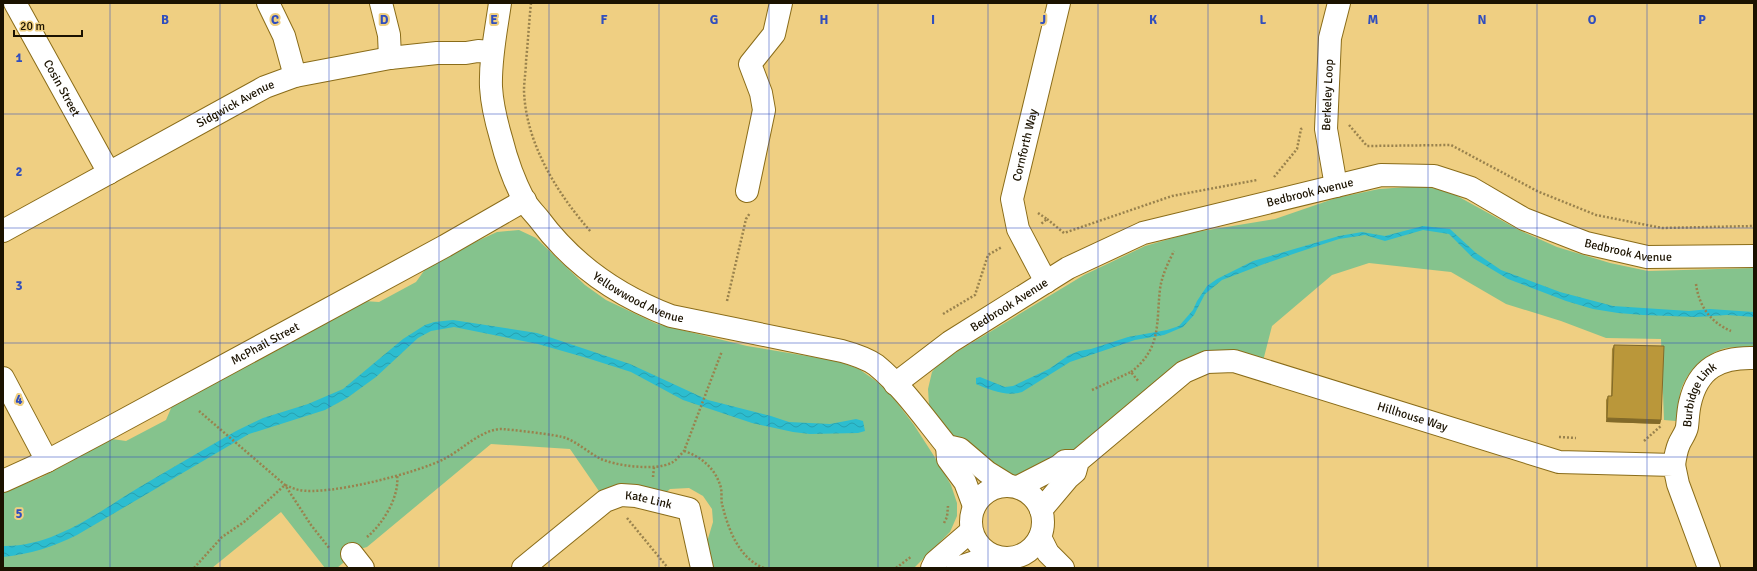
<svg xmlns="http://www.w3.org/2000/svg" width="1757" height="571" font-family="Signika,sans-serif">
  <defs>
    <pattern id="water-waves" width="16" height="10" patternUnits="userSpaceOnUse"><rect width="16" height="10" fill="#2cbdcf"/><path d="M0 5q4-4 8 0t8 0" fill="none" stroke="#27a1b0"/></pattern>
  </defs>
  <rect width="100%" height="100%" fill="#efcf82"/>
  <path fill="#85c38d" d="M 1422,186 L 1450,192 L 1519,230 L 1557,247 L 1610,263 L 1648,271 L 1754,268 L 1754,349 C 1745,348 1734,346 1726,348 C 1706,353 1684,373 1680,394 C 1678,403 1677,412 1676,421 L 1664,420 L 1661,339 L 1606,338 L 1561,321 L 1506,304 L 1451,272 L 1369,263 L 1332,275 L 1272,326 L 1263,361 L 1219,352 L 1076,449 L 1048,466 L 1014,477 L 967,451 L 933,416 L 929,405 L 928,389 L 932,372 L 940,362 L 1084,275 L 1145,246 L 1190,233 L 1275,219 L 1336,198 L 1379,189 Z
    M 519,230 L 536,238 L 585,285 L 606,300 L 657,324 L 747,346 L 837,361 L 859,369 L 876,381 L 892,396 L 914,425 L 934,456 L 951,485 L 957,503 L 957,516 L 950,532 L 914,568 L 710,568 L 707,542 L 713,522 L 712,509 L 703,496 L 689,488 L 670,489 L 662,496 L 601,494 L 570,449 L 491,444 L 367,547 L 360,549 L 337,568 L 325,568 L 281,512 L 212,568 L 3,568 L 3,492 L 40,478 L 112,439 L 126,441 L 166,420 L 172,406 L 364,301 L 379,302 L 416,282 L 426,268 L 462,248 L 497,232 Z"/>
  <path fill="url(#water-waves)" d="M 1423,226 L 1450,229 L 1476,253 L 1501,270 L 1560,292 L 1613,306 L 1689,311 L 1710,309 L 1754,312 L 1754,317 L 1727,315 L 1696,317 L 1643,315 L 1618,313 L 1593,309 L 1566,301 L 1508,279 L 1473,258 L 1449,234 L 1423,230 L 1385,241 L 1365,235 L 1339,239 L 1299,252 L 1264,264 L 1222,280 L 1205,294 L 1194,315 L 1183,327 L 1164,335 L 1135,340 L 1070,362 L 1022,392 C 1007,397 990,390 976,384 L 976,378 L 980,377 L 1005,387 L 1013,386 L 1049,369 L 1069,355 L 1079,351 L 1091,349 L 1128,337 L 1167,330 L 1179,326 L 1193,310 L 1197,301 L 1207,286 L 1217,279 L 1253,261 L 1339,236 L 1362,232 L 1385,236 Z
    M 453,320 L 537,333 L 630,364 L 708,400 L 771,416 L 789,422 L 830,424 L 856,419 L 863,421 L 865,431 L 858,433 L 810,434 L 793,432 L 752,423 L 683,400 L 631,372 L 587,358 L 538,344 L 454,327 L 431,331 L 418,338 L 376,377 L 347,398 L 325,410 L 249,434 L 77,535 C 53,547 30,554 3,557 L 3,546 C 53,547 97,513 138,488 C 170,469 203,450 236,431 L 263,418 L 308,404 L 343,389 L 403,339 L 425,325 L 434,322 Z"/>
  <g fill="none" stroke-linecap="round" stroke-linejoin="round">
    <defs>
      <g id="minor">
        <path id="s1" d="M 15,3 L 109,173"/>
        <path d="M 268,3 L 284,36 L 295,76"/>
        <path d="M 381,3 L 389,35 L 390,58"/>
        <path id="s2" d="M 500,3 C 496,31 490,59 491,87 C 492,104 496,121 501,138 C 506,158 514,181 524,200 C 528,207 534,213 539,219 C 573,265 618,296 671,316 L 842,351 C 853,354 866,358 876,365 C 903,387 925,419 947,446 L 960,449 L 987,472 L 1008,485"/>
        <path id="s3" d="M 1336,186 L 1326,129 L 1330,38 L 1339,3"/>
        <path d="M 747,191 L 764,110 L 761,93 L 750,64 L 774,34 L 781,3"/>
        <path id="s4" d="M 3,231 L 265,87 L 295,76 L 390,58 L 437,53 L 466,53 L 478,51 L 492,52"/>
        <path id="s5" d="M 1046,282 L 1018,229 L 1012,199 L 1059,3"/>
        <path d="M 3,378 L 47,461"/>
        <path id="s6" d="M 895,384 L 950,342 L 1068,268 L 1143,233 L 1381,175 L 1434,176 L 1471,188 L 1524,219 L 1586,243 L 1647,257 L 1754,256"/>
        <path d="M 947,446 L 948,459 L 965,482 L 974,506"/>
        <path id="s7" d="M 1674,465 C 1675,458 1676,451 1679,444 C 1681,439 1686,433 1687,427 C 1688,419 1688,411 1690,403 C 1698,368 1720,357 1754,358"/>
        <path id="s8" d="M 3,481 L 47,461 L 111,427 L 445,246 L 525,200"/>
        <circle cx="1007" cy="522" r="36"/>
        <path d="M 1018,487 L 1059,466 L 1065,461 L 1078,461"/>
        <path id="s9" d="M 1041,510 L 1068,478 L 1075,472 L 1078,461 L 1184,372 L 1207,362 L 1234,361 L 1559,462 L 1674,465 L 1678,484 L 1709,568"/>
        <path d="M 1040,537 L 1048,553 L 1063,568"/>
        <path d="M 352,554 L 363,568"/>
        <path id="s10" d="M 523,568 L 605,501 L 621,495 L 636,496 L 689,509 L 702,568"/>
        <path d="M 932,568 L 935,562 L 971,531"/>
        <path d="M 957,568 L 993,556"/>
      </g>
    </defs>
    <use href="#minor" stroke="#8a6c19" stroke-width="24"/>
    <path stroke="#99824d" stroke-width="2.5" stroke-dasharray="2 2" stroke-linecap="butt" d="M 531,3 C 529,22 528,42 526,61 C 526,71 524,81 524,91 C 526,144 557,193 591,232
      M 1349,125 L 1367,146 L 1451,145 L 1537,191 L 1596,215 L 1662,228 L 1754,226
      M 1274,177 L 1297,149 L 1301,129 L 1304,128
      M 1038,213 L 1047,219 L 1041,224
      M 1047,219 L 1064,233 L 1172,196 L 1257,180
      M 1696,284 C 1699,306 1710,322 1731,331
      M 727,301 L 746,219 L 750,213
      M 943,314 L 975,295 L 988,255 L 1002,247
      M 1131,372 C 1162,348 1156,323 1160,289 C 1162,275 1168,263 1174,251
      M 1092,390 L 1131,372 L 1139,382
      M 199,411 L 285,485 L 311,525 L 330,549
      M 1559,437 L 1576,438
      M 1644,441 L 1662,425
      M 684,451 C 702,457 716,469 721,488 C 722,493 721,499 722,504 C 728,528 738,558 764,568
      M 653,477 L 654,467
      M 627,518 L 668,568
      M 944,523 L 947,517 L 948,506
      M 367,537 C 383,524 400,496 397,475
      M 194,568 L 222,537 L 244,522 L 285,485 C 290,487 294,489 299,490 C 328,496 417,473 444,459 C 462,450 479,431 500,429 C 508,429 559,435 566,438 C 578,443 588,452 599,458 C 614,466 656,471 671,463 C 676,461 680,455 684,451 L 722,351
      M 896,568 L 912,556"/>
    <use href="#minor" stroke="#fff" stroke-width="22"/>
  </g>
  <path fill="#a08232" d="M 1614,345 L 1661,420 L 1660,424 L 1606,422 L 1606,400 L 1608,396 L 1611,396 L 1612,349 Z"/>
  <path fill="#826a29" d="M 1607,418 L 1661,420 L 1660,424 L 1606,422 Z"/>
  <path fill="#ba973a" stroke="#826a29" d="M 1614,345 L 1664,346 L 1661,420 L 1607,418 L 1608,396 L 1612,396 Z"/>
  <path fill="none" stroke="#304ebe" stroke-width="1" stroke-opacity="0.55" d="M 110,3 L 110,568M 220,3 L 220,568M 329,3 L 329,568M 439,3 L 439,568M 549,3 L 549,568M 659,3 L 659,568M 769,3 L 769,568M 878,3 L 878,568M 988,3 L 988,568M 1098,3 L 1098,568M 1208,3 L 1208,568M 1318,3 L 1318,568M 1428,3 L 1428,568M 1537,3 L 1537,568M 1647,3 L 1647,568M 3,114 L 1754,114M 3,228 L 1754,228M 3,343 L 1754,343M 3,457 L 1754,457"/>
  <g text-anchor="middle" stroke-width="4" stroke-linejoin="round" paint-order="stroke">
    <g font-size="12" fill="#1b1200" stroke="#efcf82">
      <text dy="4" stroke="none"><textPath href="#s1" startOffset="97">Cosin Street</textPath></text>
      <text dy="4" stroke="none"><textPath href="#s3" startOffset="92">Berkeley Loop</textPath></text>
      <text dy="4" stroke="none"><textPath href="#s4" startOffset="265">Sidgwick Avenue</textPath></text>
      <text dy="4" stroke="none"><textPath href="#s5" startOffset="146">Cornforth Way</textPath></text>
      <text dy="4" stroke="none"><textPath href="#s6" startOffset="463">Bedbrook Avenue</textPath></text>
      <text dy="4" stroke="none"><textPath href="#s6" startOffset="799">Bedbrook Avenue</textPath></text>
      <text dy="4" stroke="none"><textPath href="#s2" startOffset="356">Yellowwood Avenue</textPath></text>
      <text dy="4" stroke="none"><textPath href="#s6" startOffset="139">Bedbrook Avenue</textPath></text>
      <text dy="4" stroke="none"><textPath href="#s8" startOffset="296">McPhail Street</textPath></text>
      <text dy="4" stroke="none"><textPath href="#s7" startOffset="76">Burbidge Link</textPath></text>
      <text dy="4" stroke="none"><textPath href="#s9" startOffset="440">Hillhouse Way</textPath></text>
      <text dy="4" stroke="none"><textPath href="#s10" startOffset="151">Kate Link</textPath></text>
    </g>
  </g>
  <g font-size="13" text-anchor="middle" font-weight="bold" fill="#304ebe" stroke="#efcf82" stroke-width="4" stroke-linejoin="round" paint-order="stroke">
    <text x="165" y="24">B</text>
    <text x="275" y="24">C</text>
    <text x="384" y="24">D</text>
    <text x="494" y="24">E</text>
    <text x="604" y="24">F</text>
    <text x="714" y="24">G</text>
    <text x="824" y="24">H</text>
    <text x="933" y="24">I</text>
    <text x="1043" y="24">J</text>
    <text x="1153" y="24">K</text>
    <text x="1263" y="24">L</text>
    <text x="1373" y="24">M</text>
    <text x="1482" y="24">N</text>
    <text x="1592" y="24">O</text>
    <text x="1702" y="24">P</text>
    <text x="19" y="62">1</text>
    <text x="19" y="176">2</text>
    <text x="19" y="290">3</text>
    <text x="19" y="404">4</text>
    <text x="19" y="518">5</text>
  </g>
  <rect width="1757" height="571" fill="none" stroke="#1b1200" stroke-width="8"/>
  <path d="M14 30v6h68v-6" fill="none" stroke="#1b1200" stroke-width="2"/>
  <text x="20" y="30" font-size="12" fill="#1b1200" stroke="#efcf82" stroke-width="3" paint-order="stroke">20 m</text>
</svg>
